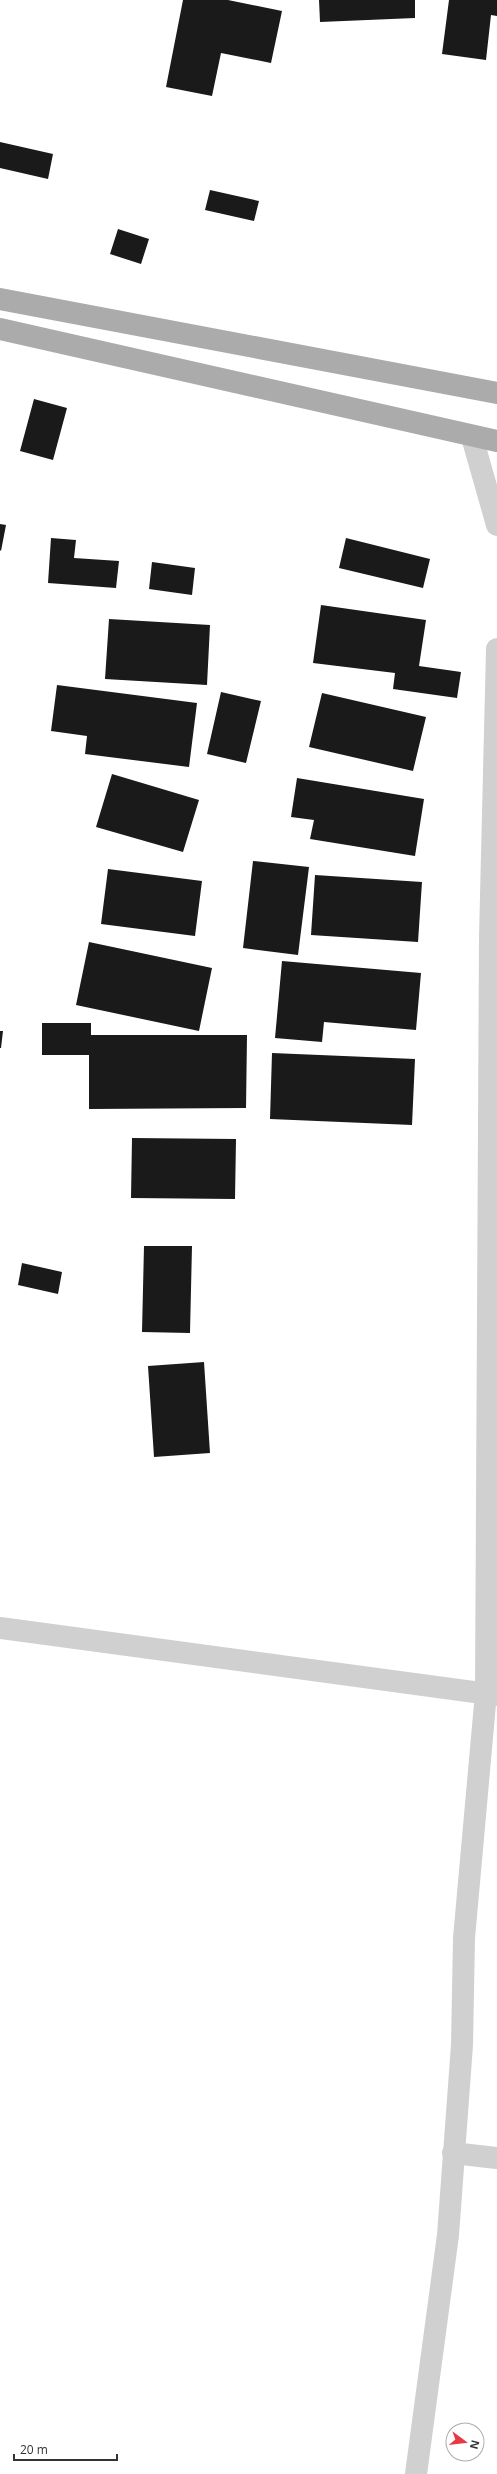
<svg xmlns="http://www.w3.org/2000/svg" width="497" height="2474" font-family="'Open Sans',sans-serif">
  <rect width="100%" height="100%" fill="#fff"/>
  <path fill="#1a1a1a" d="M 183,0 L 228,0 L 282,11 L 271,63 L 221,53 L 212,96 L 166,87 Z
    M 319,0 L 415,0 L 415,18 L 320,22 Z
    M 449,0 L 497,0 L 497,16 L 491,15 L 486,60 L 442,54 Z
    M 0,142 L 53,154 L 48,179 L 0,168 Z
    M 210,190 L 259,201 L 254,221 L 205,210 Z
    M 118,229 L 149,239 L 141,264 L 110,254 Z
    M 34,399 L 67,408 L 53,460 L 20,451 Z
    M 0,524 L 6,525 L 1,551 L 0,550 Z
    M 51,538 L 76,540 L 74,558 L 119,561 L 116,588 L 48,583 Z
    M 346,538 L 430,559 L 423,588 L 339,568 Z
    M 152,562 L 195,568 L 192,595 L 149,589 Z
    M 321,605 L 426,620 L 419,666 L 461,672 L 457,698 L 393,689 L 395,673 L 313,663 Z
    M 109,619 L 210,625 L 207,685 L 105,679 Z
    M 57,685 L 197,703 L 189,767 L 85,754 L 87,736 L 51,731 Z
    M 221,692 L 261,701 L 246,763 L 207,754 Z
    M 322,693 L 426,717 L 413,771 L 309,747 Z
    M 112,774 L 199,800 L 183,852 L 96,827 Z
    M 297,778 L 424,799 L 415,856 L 310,839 L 314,820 L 291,817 Z
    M 253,861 L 309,867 L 298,955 L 243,948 Z
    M 108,869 L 202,881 L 195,936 L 101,924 Z
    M 315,875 L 422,882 L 418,942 L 311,935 Z
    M 89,942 L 212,968 L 199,1031 L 76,1005 Z
    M 282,961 L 421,973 L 416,1030 L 324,1022 L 322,1042 L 275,1038 Z
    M 42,1023 L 91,1023 L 91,1035 L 247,1035 L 246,1108 L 89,1109 L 89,1055 L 42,1055 Z
    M 0,1031 L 3,1031 L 1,1048 L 0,1048 Z
    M 272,1053 L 415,1059 L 412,1125 L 270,1119 Z
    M 132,1138 L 236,1139 L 235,1199 L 131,1198 Z
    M 144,1246 L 192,1246 L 190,1333 L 142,1332 Z
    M 22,1263 L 62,1272 L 58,1294 L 18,1285 Z
    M 204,1362 L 210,1453 L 154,1457 L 148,1366 Z"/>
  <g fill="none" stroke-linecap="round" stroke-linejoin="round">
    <path stroke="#d0d0d0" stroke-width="22" d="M 472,437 L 497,525
      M 0,1628 L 497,1695
      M 453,2153 L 497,2158
      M 416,2474 L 448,2235 L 462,2045 L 464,1938 L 486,1693 L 490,937 L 497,649"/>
    <path stroke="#ababab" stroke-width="22" d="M 0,299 L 497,393
      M 0,329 L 497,441"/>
  </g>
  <g transform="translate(465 2442) rotate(105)"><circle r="19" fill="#ffffff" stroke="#adadad"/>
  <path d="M0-3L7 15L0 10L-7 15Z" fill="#e63946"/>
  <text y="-6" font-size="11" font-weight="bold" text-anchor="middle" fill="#333333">N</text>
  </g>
  <path d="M14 2454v6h103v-6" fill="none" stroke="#333333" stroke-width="2"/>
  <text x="20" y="2454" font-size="12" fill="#333333" stroke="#ffffff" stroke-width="3" paint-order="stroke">20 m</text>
</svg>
